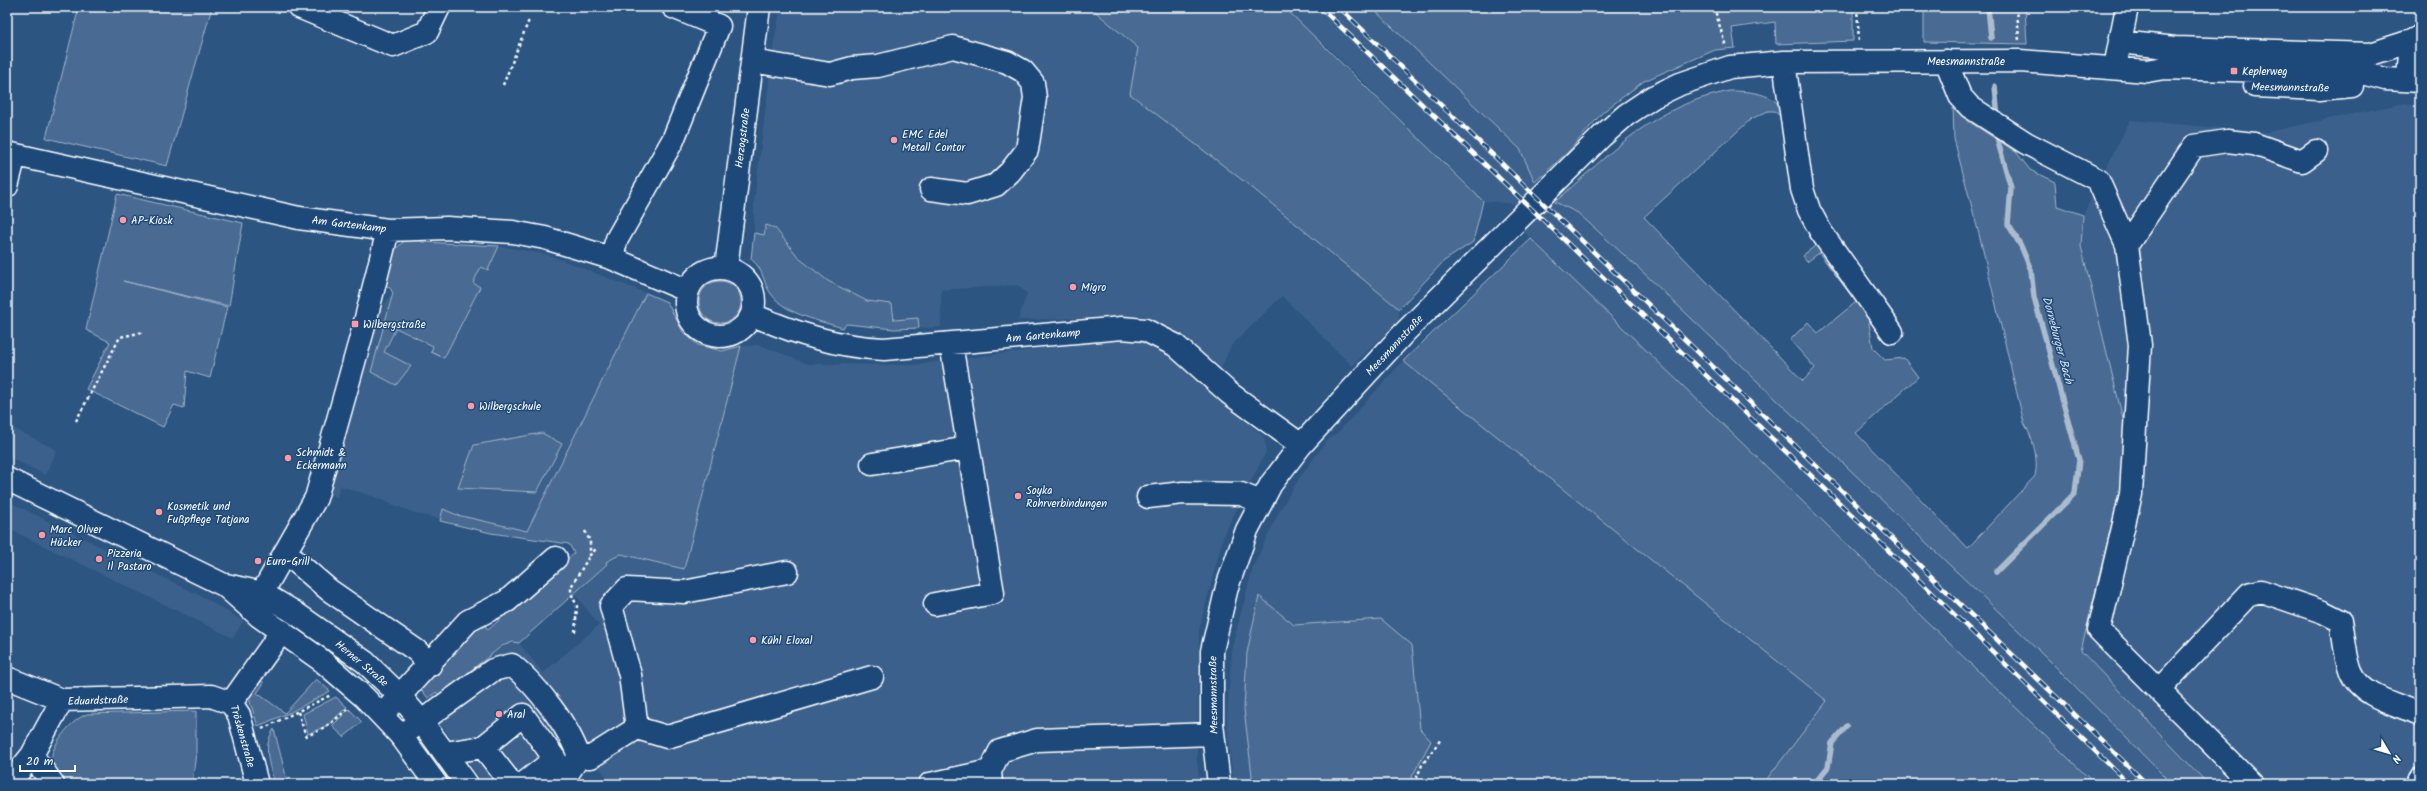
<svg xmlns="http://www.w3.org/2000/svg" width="2427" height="791" font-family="Kalam,sans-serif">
  <rect width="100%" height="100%" fill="#2c5582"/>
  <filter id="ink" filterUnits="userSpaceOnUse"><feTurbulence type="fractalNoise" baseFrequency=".025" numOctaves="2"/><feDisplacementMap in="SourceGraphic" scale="8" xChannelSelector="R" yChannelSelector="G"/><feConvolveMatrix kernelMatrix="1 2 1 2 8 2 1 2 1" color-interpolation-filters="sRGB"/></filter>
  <g filter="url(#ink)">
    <path fill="#3b618b" d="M 781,7 L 1090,7 L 1138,48 L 1250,186 L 1399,309 L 1399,320 L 1352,366 L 1282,296 L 1231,346 L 1218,375 L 1210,365 L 1158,323 L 1143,316 L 1018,320 L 1027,294 L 1018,285 L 941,290 L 941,327 L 919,328 L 918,318 L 894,321 L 892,304 L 867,301 L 828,281 L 800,259 L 775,228 L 764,235 L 754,233 L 754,201 L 774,41 Z
      M 1280,7 L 1371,7 L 1520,149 L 1535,182 L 1555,202 L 1578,213 L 1647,276 L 2045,656 L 2172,784 L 2095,784 L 1531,239 L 1524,231 L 1533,222 L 1514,204 L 1483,201 L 1334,53 Z
      M 2405,103 L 2420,107 L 2420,784 L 2208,784 L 2081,651 L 2128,456 L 2081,246 L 2083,215 L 2130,120 L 2267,132 Z
      M 422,242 L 499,246 L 549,255 L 646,293 L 525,535 L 420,515 L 369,495 L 340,486 L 337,497 L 327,493 L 343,446 L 375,320 Z
      M 1115,339 L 1143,341 L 1175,358 L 1263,436 L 1266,445 L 1266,452 L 1224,534 L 1199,630 L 1197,761 L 1200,784 L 611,784 L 588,751 L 566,784 L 484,784 L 426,704 L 428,698 L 436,691 L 438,694 L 507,644 L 519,643 L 543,673 L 599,625 L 574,593 L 607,564 L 606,562 L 621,554 L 684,569 L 741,346 L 760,345 L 808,364 L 913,365 Z
      M 1403,361 L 1827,701 L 1763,784 L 1233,784 L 1227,718 L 1229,685 L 1233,643 L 1253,567 L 1280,510 L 1298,480 L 1326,442 L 1340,430 Z
      M 7,425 L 57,450 L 46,475 L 7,456 Z
      M 7,501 L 205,598 L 243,621 L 233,638 L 7,528 Z"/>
    <path fill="#486b92" stroke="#a4b5c8" d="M 79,7 L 212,7 L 167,166 L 46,138 Z
      M 1090,7 L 1284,7 L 1483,201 L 1473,242 L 1444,261 L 1399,309 L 1250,186 L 1130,94 L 1138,48 Z
      M 1371,7 L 1853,7 L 1853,41 L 1776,44 L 1775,22 L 1732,28 L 1735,48 L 1715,50 L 1644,81 L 1603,112 L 1569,151 L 1535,182 L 1520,149 Z
      M 1924,7 L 2025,7 L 2027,44 L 1924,42 Z
      M 1729,91 C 1751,91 1782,93 1785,120 L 1774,111 L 1768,111 L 1751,119 L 1644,217 L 1803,381 L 1815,368 L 1790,340 L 1808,322 L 1818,333 L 1856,302 L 1819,253 L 1807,262 L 1802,256 L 1819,243 L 1866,305 L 1873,348 L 1885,360 L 1904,358 L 1918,377 L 1856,433 L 1968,548 L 2035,476 C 2039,459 2033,438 2024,423 L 1981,242 L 1954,139 L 1953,108 L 1968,121 L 2016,152 L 2030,170 L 2055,182 L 2057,206 L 2083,215 L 2081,246 L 2128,440 L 2128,456 L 2081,651 L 2208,784 L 2172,784 L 2045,656 L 1647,276 L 1578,213 L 1555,202 C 1598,164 1641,119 1696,100 C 1707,96 1718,94 1729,91 Z
      M 117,194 L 243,223 L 229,306 L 123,281 L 227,307 L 210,378 L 187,371 L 184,408 L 174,405 L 163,427 L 86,389 L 110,342 L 86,330 Z
      M 766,225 L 775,228 L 800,259 L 828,281 L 867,301 L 892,304 L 894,320 L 918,318 L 919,328 L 894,329 L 846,324 L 843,328 C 820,321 787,315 772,295 C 762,283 765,270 751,259 L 754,233 L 764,235 Z
      M 415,236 L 422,242 L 499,246 L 488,270 L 481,267 L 473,283 L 480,287 L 444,358 L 431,352 L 433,346 L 396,328 L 384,352 L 411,366 L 396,385 L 371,372 L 393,293 L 390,288 L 383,284 C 389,262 391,245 415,236 Z
      M 1531,239 L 2095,784 L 1763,784 L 1827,701 L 1403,361 Z
      M699 302a21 21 0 1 1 42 0a21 21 0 1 1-42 0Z
      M 646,293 L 667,302 L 683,332 L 698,345 L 722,351 L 741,346 L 684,569 L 621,554 L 606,562 L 607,564 L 519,643 L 513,642 L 502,646 L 439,695 L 436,692 L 428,698 L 420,688 L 476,623 L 484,624 L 488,630 L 574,553 L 569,544 L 491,533 L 440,521 L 443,509 L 457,515 L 527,531 Z
      M 542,433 L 562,444 L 537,492 L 458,488 L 474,445 Z
      M 1259,596 L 1294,625 L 1381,619 L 1412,645 L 1420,729 L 1431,741 L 1408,784 L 1253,784 L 1244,709 L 1247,653 Z
      M 258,678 L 264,683 L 257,693 L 285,713 L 316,679 L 330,691 L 291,712 L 258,726 L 250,702 L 249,694 Z
      M 336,697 L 347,707 L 328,725 L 308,734 L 303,714 Z
      M 349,709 L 362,722 L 344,737 L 332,726 Z
      M 196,711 L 196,753 L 192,784 L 61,784 C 58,780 54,775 52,771 C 45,751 69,721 87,714 Z
      M 274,729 L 288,784 L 275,784 C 269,764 262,748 274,729 Z
      M 428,744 L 456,784 L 451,784 L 423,749 Z"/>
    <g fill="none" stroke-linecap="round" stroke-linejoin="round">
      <path stroke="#acbcce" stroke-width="5.5" d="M 1988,7 L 1991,38
        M 1995,86 L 1998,119
        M 1996,572 L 2075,493 L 2079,460 L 2034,297 L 2031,270 L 2021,246 L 2008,224 L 2011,188 L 1998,142 L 1998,132
        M 1814,784 L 1828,767 L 1832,743 L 1847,726"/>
      <defs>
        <path id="minor" d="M 299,7 L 393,46 L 427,32 L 439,7
          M 2120,42 L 2176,48 L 2371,54 L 2411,41 L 2420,36
          M 2117,57 L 2127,7
          M 752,61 L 830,74 L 852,68 L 878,66 L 953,47 L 1007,62 L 1023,71 L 1033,83 L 1035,98 L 1027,150 L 1010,172 L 996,185 L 967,194 L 931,189
          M 1946,61 L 1960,96 L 1970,107 L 2026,143 L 2098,180 L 2127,245 L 2140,345 L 2131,494 L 2099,630 L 2252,784
          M 1784,62 L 1802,189 L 1809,210 L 1821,232 L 1892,332
          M 2408,79 L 2411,41
          M 2255,86 L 2319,89 L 2352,86
          M 7,153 L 299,218 L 388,230 L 447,228 L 513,232 L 545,238 L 611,258 L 688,291
          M 7,186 L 15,155
          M 2127,245 L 2194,146 L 2227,141 L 2254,144 L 2302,161 L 2316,151
          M 611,258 L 617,239 L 673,140 L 719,26 L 673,7
          M686 302a34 34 0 1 1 68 0a34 34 0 1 1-68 0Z
          M 726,268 L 759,7
          M 753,315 C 795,333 837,347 884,349 L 1122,328 L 1145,330 L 1175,345 L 1229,393 L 1301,445
          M 872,464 L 968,448
          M 1148,497 L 1183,493 L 1241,494 L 1261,502
          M 285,552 L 329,590 L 417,651 L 430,665
          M 935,604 L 993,593 L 951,344
          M 259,613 L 262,593 L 316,498 L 363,330 L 388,230
          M 7,678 L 62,700 L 211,696 L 231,703
          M 2159,690 L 2249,594 L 2261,591 L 2323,612 L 2341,621 C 2344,637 2345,657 2351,672 C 2361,697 2397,704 2420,714
          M 231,703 L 282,631
          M 231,703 L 239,715 L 257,784
          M 382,715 L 468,621 L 507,601 L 556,558
          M 637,728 L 667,737 L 872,677
          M 401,736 L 493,670 L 512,665 C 537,686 569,726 579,757 L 568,773 L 555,784
          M 483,747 L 512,784
          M 445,753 L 483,747 L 523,715 L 555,759 L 523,784
          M 32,755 L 53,784
          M 579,757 L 591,757 L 637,728 L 630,675 L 611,606 L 627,589 L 684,592 L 787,572
          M 990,771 L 1000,751 L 1037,740 L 1213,734
          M 9,784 L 32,755 L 62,700
          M 930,784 L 990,771 L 991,784
          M 1219,784 L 1212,724 L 1212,651 L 1227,587 L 1247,530 L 1271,484 L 1301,445 L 1404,333 L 1602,136 L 1626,115 L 1653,97 L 1680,84 L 1730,67 L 1784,62 L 2020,61 L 2147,71 L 2164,68 L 2366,74 L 2385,79 L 2420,81
          M 2418,784 L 2420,779"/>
        <path id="major" d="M 7,479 L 224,585 L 259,616 L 321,660 L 364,697 L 401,736 L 436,784
          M 226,585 L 262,593 L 294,612 L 365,662 L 400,696 L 422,722 L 467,784"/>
      </defs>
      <use href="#minor" stroke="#fff" stroke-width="25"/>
      <use href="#major" stroke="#fff" stroke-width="25"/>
      <path stroke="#fff" stroke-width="2.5" stroke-dasharray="3 3" stroke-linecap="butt" d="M 1714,7 L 1726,47
        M 1857,7 L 1859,42
        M 2017,7 L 2019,42
        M 503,85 L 529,20
        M 76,421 L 120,337 L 144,332
        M 585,531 L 590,541 L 590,555 L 597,548
        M 575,632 L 577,606 L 571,593 L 571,587 L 590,555
        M 298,712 L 306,736 C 323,730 335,721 348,708
        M 262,729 L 331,695
        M 1414,784 L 1422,765 L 1441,739"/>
      <use href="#minor" stroke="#1f4a7a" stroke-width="22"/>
      <use href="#major" stroke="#1f4a7a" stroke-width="22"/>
      <defs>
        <path id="rail" d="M 1320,7 L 1823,487 L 2129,784
          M 1339,7 L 2147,784"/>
      </defs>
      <use href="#rail" stroke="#fff" stroke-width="4.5"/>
      <use href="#rail" stroke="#1f4a7a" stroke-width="3" stroke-dasharray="9" stroke-linecap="butt"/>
    </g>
  </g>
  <g fill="#ff9aa2" stroke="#1f4a7a" stroke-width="1.5">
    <rect x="2230" y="67" width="8" height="8" rx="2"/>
    <circle cx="894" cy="140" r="4"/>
    <circle cx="123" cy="220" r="4"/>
    <circle cx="1073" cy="287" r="4"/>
    <rect x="351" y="320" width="8" height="8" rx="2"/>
    <circle cx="471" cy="406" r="4"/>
    <circle cx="288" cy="458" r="4"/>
    <circle cx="1018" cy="496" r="4"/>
    <circle cx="159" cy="512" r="4"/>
    <circle cx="42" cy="535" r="4"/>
    <circle cx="99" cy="559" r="4"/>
    <circle cx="258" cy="561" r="4"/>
    <circle cx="753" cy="640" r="4"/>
    <circle cx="499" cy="714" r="4"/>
  </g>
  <g text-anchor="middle" stroke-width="3" stroke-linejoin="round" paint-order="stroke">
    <g font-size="11" fill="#fff" stroke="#1f4a7a">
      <text x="1966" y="65">Meesmannstraße</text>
      <text transform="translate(2290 87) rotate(1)" y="4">Meesmannstraße</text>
      <text transform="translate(742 138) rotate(-83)" y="4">Herzogstraße</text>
      <text transform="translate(349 224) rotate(7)" y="4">Am Gartenkamp</text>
      <text transform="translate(1043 335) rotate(-5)" y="4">Am Gartenkamp</text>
      <text transform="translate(1394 345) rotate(-47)" y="4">Meesmannstraße</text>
      <text transform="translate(362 663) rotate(40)" y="4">Herner Straße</text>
      <text transform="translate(1213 695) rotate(-91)" y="4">Meesmannstraße</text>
      <text transform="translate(98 700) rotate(-2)" y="4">Eduardstraße</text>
      <text transform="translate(243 736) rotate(74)" y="4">Tröskenstraße</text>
    </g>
    <g font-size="11" fill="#fff" stroke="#1f4a7a" text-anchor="start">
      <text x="2242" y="75">Keplerweg</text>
      <text x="902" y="138">EMC Edel<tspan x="902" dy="13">Metall Contor</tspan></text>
      <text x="131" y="224">AP-Kiosk</text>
      <text x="1081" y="291">Migro</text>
      <text x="363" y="328">Wilbergstraße</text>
      <text x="479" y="410">Wilbergschule</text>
      <text x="296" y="456">Schmidt &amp;<tspan x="296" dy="13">Eckermann</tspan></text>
      <text x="1026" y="494">Soyka<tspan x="1026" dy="13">Rohrverbindungen</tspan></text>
      <text x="167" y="510">Kosmetik und<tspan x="167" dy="13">Fußpflege Tatjana</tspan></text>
      <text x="50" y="533">Marc Oliver<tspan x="50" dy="13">Hücker</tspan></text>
      <text x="107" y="557">Pizzeria<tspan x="107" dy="13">Il Pastaro</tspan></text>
      <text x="266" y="565">Euro-Grill</text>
      <text x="761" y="644">Kühl Eloxal</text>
      <text x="507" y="718">Aral</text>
    </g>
    <g font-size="12" font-style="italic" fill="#d5dde6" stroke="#1f4a7a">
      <text transform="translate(2058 340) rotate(75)" y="4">Dorneburger Bach</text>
    </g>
  </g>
  <rect width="2427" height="791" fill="none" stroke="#1f4a7a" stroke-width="24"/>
  <rect x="12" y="12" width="2403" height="767" fill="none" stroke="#fff" stroke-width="1.5" filter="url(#ink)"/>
  <g transform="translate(2389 753) rotate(128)" stroke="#1f4a7a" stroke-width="3" paint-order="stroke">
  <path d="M0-3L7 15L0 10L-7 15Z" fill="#ffffff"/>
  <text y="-6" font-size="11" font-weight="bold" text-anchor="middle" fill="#ffffff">N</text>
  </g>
  <path d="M20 765v6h55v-6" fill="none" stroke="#ffffff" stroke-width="2"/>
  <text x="26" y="765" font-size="12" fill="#ffffff" stroke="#1f4a7a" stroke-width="3" paint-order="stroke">20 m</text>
</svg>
